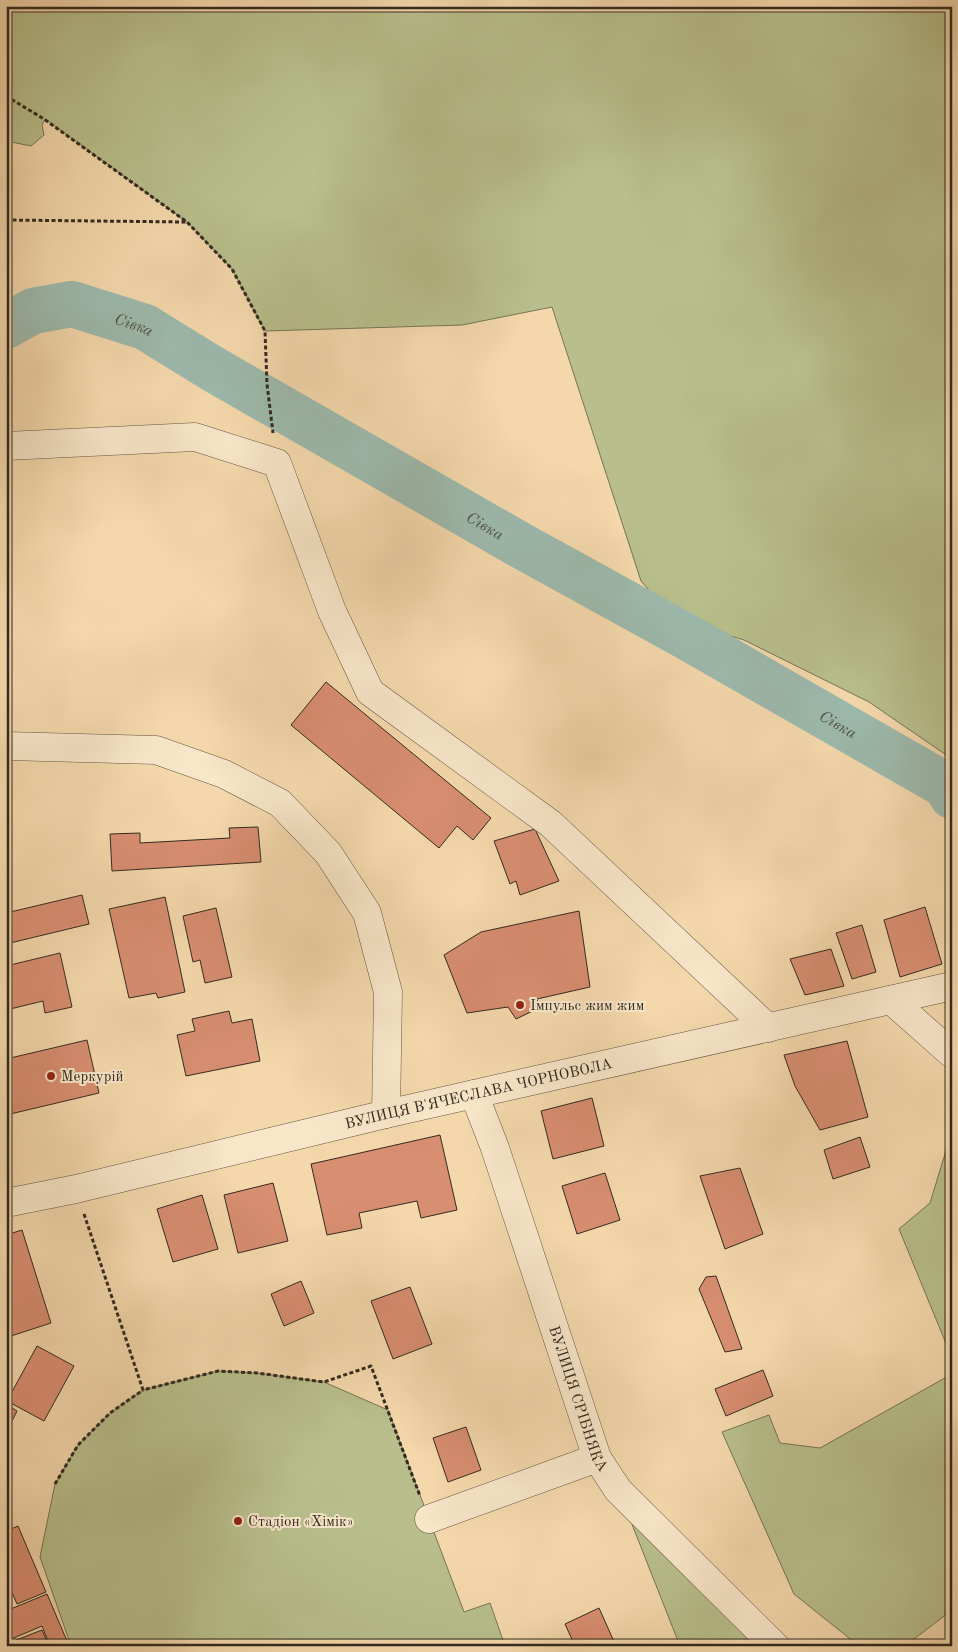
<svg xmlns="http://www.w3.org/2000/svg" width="958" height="1652" font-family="'Old Standard TT',serif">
  <rect width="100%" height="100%" fill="#f4d8ac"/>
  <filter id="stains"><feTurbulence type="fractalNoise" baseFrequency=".004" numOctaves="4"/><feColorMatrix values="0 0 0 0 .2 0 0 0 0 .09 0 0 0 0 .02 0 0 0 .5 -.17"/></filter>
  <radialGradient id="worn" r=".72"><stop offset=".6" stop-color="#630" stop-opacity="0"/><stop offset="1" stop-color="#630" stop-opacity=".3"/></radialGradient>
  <path fill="#b8bf8c" stroke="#767456" d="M 6,6 L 952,6 L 952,759 L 869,702 L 744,640 L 674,619 L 641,581 L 552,307 L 462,325 L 265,331 L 232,269 L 187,222 L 45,119 L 42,125 L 44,135 L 31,146 L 6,141 Z
    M 952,1131 L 952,1358 L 899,1229 L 930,1203 Z
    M 218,1371 L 257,1373 L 324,1382 L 388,1410 L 464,1612 L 490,1603 L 505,1646 L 71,1646 L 40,1557 L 55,1484 L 78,1445 L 110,1413 L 143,1390 Z
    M 952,1374 L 952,1539 L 948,1542 L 952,1551 L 952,1610 L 905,1646 L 859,1646 L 794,1594 L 722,1432 L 769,1415 L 780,1443 L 820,1448 Z
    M 624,1504 L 762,1646 L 680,1646 Z"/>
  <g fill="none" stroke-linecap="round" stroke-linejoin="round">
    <path stroke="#9cb9ac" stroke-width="46" id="s1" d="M 6,326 L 33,311 L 72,304 L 145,327 L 213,369 L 520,545 L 687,637 L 947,786 L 952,796"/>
  </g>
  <path fill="#d88e71" stroke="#332a20" d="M 326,682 L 491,818 L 473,840 L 457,826 L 439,848 L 291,725 Z
    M 258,827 L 261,862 L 112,871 L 110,834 L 140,833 L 140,843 L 230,838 L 229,828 Z
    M 535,829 L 559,881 L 520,895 L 516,881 L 510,884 L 494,841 Z
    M 82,895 L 89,924 L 6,944 L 6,913 Z
    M 165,897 L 185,992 L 158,998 L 156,993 L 129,998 L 109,909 Z
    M 925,907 L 942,964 L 900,977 L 884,920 Z
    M 216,908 L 232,977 L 205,983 L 200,960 L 193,962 L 183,916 Z
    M 579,911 L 590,987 L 537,999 L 539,1008 L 516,1019 L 508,1007 L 467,1013 L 444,955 L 481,932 Z
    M 862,925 L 876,972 L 852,979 L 836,933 Z
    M 831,949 L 844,986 L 805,995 L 790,959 Z
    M 60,953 L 72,1007 L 45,1013 L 43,1001 L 6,1010 L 6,966 Z
    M 229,1011 L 232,1023 L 252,1019 L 260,1061 L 186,1076 L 177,1035 L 195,1031 L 192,1019 Z
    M 87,1040 L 99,1093 L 6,1115 L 6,1059 Z
    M 847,1041 L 868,1117 L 820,1130 L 795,1086 L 784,1055 Z
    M 592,1098 L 604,1146 L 553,1159 L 541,1111 Z
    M 440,1135 L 457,1210 L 421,1218 L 417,1201 L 359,1213 L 362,1228 L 327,1235 L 311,1164 Z
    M 860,1137 L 870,1167 L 833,1179 L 824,1150 Z
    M 740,1168 L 763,1234 L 725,1249 L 700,1176 Z
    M 605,1173 L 620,1220 L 577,1234 L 562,1186 Z
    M 273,1183 L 288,1241 L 238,1253 L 224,1195 Z
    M 202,1195 L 218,1249 L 173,1262 L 157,1209 Z
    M 22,1230 L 51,1323 L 11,1336 L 6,1320 L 6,1235 Z
    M 716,1276 L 742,1349 L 725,1352 L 699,1289 L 706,1277 Z
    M 301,1281 L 314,1313 L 284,1326 L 271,1294 Z
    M 410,1287 L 432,1344 L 393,1359 L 371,1301 Z
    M 37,1346 L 74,1366 L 44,1421 L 7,1401 Z
    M 763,1370 L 773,1396 L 726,1416 L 715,1389 Z
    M 6,1404 L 17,1411 L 6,1433 Z
    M 466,1427 L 481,1470 L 448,1482 L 433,1438 Z
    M 18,1526 L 46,1592 L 17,1604 L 6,1578 L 6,1531 Z
    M 47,1594 L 67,1641 L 50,1646 L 42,1626 L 9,1640 L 6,1632 L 6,1611 Z
    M 599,1608 L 616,1646 L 575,1646 L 565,1624 Z
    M 42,1630 L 49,1646 L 6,1646 L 6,1644 Z"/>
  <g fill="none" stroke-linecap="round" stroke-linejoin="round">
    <defs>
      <g id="minor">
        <path d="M 6,446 L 195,437 L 277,463 L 332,611 L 370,692 L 551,824 L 768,1028"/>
        <path d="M 6,746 L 156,750 L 224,774 L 280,803 L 328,853 L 367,913 L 388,992 L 386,1114"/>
        <path d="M 891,1000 L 952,1054"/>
        <path id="s2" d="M 474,1094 L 495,1148 L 597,1458 L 618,1490 L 775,1646"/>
        <path id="s3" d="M 6,1203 L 76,1189 L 386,1114 L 952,986"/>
        <path d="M 429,1519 L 597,1458"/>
      </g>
    </defs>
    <use href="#minor" stroke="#635643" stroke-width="29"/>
    <path stroke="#332a20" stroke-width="3" stroke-dasharray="4 2.5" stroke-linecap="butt" d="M 6,96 L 44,119 L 187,222 L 232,269 L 265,331 L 267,384 L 273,433
      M 6,220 L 186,222
      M 84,1214 L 143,1390 L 218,1371 L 257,1373 L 324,1382 L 371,1366 L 420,1496
      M 55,1484 L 78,1445 L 110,1413 L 143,1390"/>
    <use href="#minor" stroke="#f8e6c9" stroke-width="28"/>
  </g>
  <g fill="#8f2418" stroke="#f8e6c9" stroke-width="2">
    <circle cx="520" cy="1005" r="5"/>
    <circle cx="51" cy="1076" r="5"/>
    <circle cx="238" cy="1521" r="5"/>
  </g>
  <g text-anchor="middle" stroke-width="4" stroke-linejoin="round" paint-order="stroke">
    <g font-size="15" fill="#332a20" stroke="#f8e6c9" text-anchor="start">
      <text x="530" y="1010">Імпульс жим жим</text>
      <text x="61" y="1081">Меркурій</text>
      <text x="248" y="1526">Стадіон «Хімік»</text>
    </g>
    <g font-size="15" fill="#332a20" stroke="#f8e6c9">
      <text dy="5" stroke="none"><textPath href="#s3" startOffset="485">ВУЛИЦЯ В'ЯЧЕСЛАВА ЧОРНОВОЛА</textPath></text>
      <text dy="5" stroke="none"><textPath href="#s2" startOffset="322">ВУЛИЦЯ СРІБНЯКА</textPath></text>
    </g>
    <g font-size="16" font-style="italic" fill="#4d4e43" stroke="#f8e6c9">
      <text dy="6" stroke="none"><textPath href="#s1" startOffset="136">Сівка</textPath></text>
      <text dy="6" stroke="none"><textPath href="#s1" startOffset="541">Сівка</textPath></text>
      <text dy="6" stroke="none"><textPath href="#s1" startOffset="946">Сівка</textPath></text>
    </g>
  </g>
  <rect width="958" height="1652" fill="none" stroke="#f4d8ac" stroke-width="25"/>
  <rect x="8" y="8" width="943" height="1637" fill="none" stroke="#332a20" stroke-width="2.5"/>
  <rect x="12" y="12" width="933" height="1627" fill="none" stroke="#332a20"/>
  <rect width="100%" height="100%" filter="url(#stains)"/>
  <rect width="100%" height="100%" fill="url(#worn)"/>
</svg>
